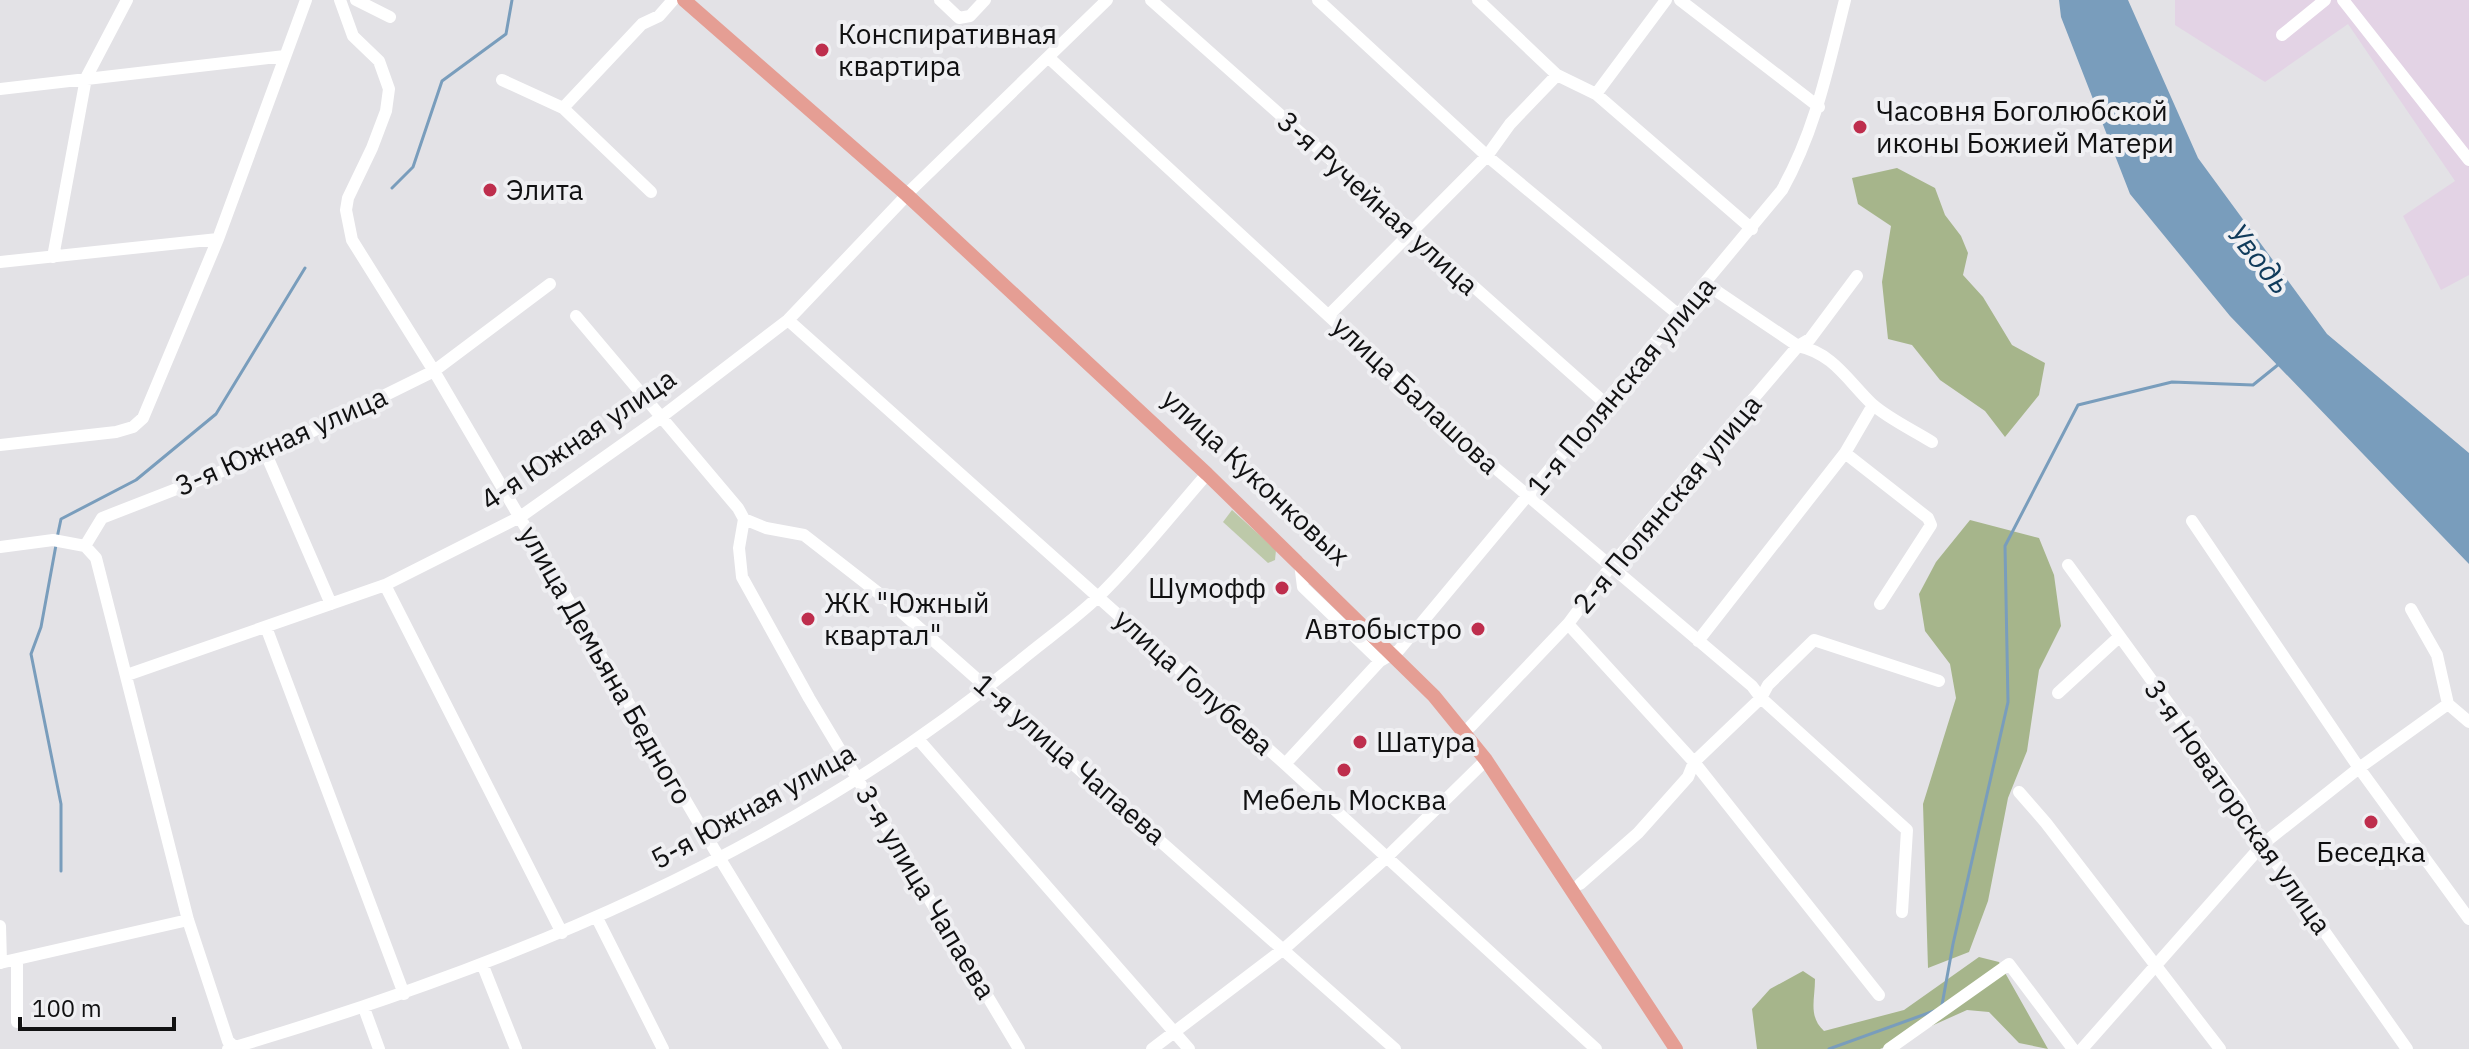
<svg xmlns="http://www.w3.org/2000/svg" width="2469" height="1049" font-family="'IBM Plex Sans',sans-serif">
  <rect width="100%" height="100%" fill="#e3e2e6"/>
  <path fill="#e3d3e5" d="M 2175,0 L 2469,0 L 2469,275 L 2441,290 L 2403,216 L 2455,181 L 2348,24 L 2265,82 L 2175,25 Z"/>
  <path fill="#bdc9a9" d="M 1232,510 L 1276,550 L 1275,560 L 1268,563 L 1223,522 Z"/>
  <path fill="#a6b58b" d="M 1897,168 L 1935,188 L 1945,215 L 1961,236 L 1968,253 L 1963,275 L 1983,297 L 2012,345 L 2045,363 L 2039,395 L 2005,437 L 1985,411 L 1940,380 L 1912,345 L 1888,339 L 1882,282 L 1891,226 L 1858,204 L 1852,178 Z
    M 1970,520 L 2039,538 L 2054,575 L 2061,626 L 2039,670 L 2027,751 L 2008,798 L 1988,901 L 1969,952 L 1928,968 L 1923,804 L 1956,698 L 1950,664 L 1925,631 L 1919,594 L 1936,562 Z
    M 1979,957 L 1999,962 L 2048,1049 L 2019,1043 L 1989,1012 L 1967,1010 L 1880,1049 L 1757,1049 L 1752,1009 L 1770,989 L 1803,971 L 1815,979 C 1815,1000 1808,1016 1824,1031 L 1904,1010 Z"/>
  <path fill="#799dbc" d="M 2059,0 L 2128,0 L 2198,158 L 2327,334 L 2469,453 L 2469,564 L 2230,316 L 2130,194 L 2061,17 Z"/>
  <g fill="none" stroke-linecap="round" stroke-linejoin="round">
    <path stroke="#799dbc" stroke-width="3" d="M 392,188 L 413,167 L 442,81 L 506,34 L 512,0
      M 57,538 L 61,519 L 136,480 L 216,414 L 305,268
      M 56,545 L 41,627 L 31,654 L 61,804 L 61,871
      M 1942,1005 L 1953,944 L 2008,702 L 2005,546 L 2078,405 L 2172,382 L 2253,385 L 2279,364
      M 1829,1049 L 1934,1011"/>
    <path stroke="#fff" stroke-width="12" d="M 340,0 L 353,36 L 379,61 L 389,89 L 386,111 L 372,148 L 348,198 L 346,210 L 352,240 L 434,371 L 714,849 L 836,1049
      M 356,0 L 390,17
      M 940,0 L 959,18 L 970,16 L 985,0
      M 1151,0 L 1606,404
      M 1318,0 L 1487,156 L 1680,316
      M 1478,0 L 1557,75 L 1596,94 L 1752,229
      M 1680,0 L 1819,107
      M 2343,0 L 2469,160
      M 2282,35 L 2325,0
      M 1048,57 L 1474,450 L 1752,686 L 1761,698 L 1907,830 L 1902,912
      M 502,80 L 563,108 L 651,192
      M 0,89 L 285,56
      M 1596,94 L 1666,0
      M 563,108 L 642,24 L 659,16 L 673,0
      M 911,190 L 1107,0
      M 53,257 L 86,78 L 127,0
      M 0,262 L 218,239
      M 1706,284 L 1798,346 C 1833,353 1848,381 1872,404 C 1889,419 1913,430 1932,442
      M 1329,315 L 1487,156 L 1510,124 L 1557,75
      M 576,316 L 738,508 L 744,519 L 766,528 L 804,535 L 890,602 L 1395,1049
      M 788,320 L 1285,764 L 1596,1049
      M 0,445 L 116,432 L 133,427 L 143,418 L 218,239 L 306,0
      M 1845,453 L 1928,518 L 1931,525 L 1880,604
      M 266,454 L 331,604
      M 744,519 L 739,548 L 742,577 L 809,698 L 1019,1049
      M 2192,521 L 2359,768 L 2469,919
      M 85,546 L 102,518 L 266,454 L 434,371 L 550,284
      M 85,546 L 96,558 L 188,920 L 228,1041 L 237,1049
      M 0,547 L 53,540 L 85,546
      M 1300,563 L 1303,587 L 1380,661 L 1399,650 L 1782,190 C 1816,129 1828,67 1845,0
      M 2068,565 L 2240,802 L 2263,844 L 2407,1049
      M 385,585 L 562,933
      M 2411,609 L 2437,655 L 2448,704 L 2469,722
      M 1568,624 L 1694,762 L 1879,995
      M 266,627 L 404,994
      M 1698,641 L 1845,453 L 1873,405
      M 127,675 L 385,585 L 520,517 L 660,418 L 788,320 L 907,195
      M 2058,693 L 2119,637
      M 1470,727 L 1568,624 L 1611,566 L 1798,346 L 1810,339 L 1857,276
      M 918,739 L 1189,1049
      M 1285,764 L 1380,661
      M 2019,792 L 2046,823 L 2220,1049
      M 1580,884 L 1638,833 L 1688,777 L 1694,762 L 1761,698 L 1768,685 L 1814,640 L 1939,681
      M 597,918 L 663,1049
      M 0,926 L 1,963
      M 0,963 L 188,920
      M 483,966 L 516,1049
      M 364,1008 L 379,1049
      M 17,1022 L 17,959
      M 228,1049 C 510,966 785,853 1015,665 C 1042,642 1073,621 1099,596 C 1137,559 1171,515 1207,474
      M 1152,1049 L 1285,948 L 1387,857 L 1486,760
      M 1889,1049 L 2009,964 L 2073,1049
      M 2082,1049 L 2263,844 L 2359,768 L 2448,704"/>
    <path stroke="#e59e94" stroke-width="14" d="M 684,0 L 907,195 L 1207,474 L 1434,696 L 1486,760 L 1676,1049"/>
  </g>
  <g fill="#be2e4d" stroke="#f0f0f3" stroke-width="3">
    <circle cx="822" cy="50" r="8"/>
    <circle cx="1860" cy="127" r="8"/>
    <circle cx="490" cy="190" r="8"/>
    <circle cx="1282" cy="588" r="8"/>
    <circle cx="808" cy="619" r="8"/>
    <circle cx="1478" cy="629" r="8"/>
    <circle cx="1360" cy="742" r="8"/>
    <circle cx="1344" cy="770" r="8"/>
    <circle cx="2371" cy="822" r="8"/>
  </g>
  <g text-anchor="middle" stroke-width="8" stroke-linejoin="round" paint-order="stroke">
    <g font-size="28" fill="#111112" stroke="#f0f0f3" text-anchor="start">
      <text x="838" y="44">Конспиративная<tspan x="838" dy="32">квартира</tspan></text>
      <text x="1876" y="121">Часовня Боголюбской<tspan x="1876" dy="32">иконы Божией Матери</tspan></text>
      <text x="506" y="200">Элита</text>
      <text x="1266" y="598" text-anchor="end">Шумофф</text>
      <text x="824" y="613">ЖК "Южный<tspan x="824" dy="32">квартал"</tspan></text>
      <text x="1462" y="639" text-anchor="end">Автобыстро</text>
      <text x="1376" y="752">Шатура</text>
      <text x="1344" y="810" text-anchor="middle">Мебель Москва</text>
      <text x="2371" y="862" text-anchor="middle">Беседка</text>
    </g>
    <g font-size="28" fill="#111112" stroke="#f0f0f3">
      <text transform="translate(1378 203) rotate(42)" y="10">3-я Ручейная улица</text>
      <text transform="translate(1621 386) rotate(-50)" y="10">1-я Полянская улица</text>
      <text transform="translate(1416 395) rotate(43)" y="10">улица Балашова</text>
      <text transform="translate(578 439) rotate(-34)" y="10">4-я Южная улица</text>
      <text transform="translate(281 441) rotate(-24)" y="10">3-я Южная улица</text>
      <text transform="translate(1256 477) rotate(43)" y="10">улица Куконковых</text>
      <text transform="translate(1667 504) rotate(-50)" y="10">2-я Полянская улица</text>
      <text transform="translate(606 665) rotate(60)" y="10">улица Демьяна Бедного</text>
      <text transform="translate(1194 682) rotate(42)" y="10">улица Голубева</text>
      <text transform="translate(1070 759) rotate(41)" y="10">1-я улица Чапаева</text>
      <text transform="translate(753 806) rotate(-29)" y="10">5-я Южная улица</text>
      <text transform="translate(2238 807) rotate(55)" y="10">3-я Новаторская улица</text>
      <text transform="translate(926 892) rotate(59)" y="10">3-я улица Чапаева</text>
    </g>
    <g font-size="30" font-style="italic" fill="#103b5b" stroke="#f0f0f3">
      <text transform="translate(2259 259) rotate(51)" y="10">Уводь</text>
    </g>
  </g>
  <path d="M20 1017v12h154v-12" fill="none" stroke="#111112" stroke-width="4"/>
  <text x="32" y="1017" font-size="24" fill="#111112" stroke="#f0f0f3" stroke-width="6" paint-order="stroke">100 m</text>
</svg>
